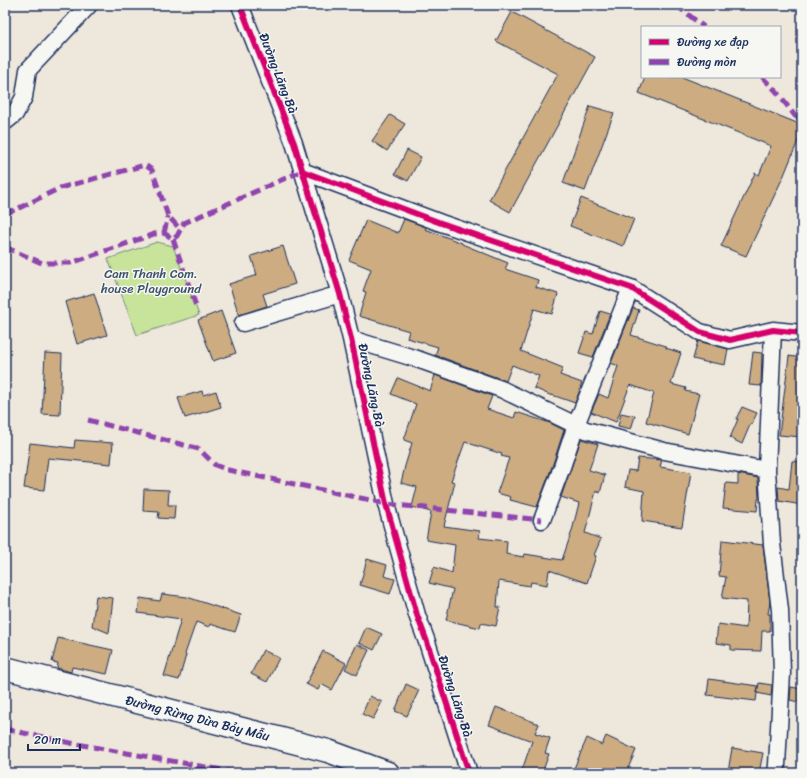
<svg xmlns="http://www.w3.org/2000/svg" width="807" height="778" font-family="Sriracha,sans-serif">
  <rect width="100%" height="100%" fill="#eee7db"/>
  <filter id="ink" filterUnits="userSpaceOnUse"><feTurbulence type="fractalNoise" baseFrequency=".025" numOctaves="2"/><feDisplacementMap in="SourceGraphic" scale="8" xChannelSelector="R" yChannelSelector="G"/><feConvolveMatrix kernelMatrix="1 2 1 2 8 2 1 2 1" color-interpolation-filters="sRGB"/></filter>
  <g filter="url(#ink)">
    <path fill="#c8e39a" stroke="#72897c" d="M 157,242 L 173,246 L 199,315 L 137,335 L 108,259 Z"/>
    <path fill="#ccac80" stroke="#1b2f5e" d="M 512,12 L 595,57 L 510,212 L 489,200 L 558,74 L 496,41 Z
      M 645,77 L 682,77 L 802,125 L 802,131 L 784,175 L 746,256 L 721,246 L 755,173 L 759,175 L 771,146 L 639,93 Z
      M 590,106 L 614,113 L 585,191 L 563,183 Z
      M 390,115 L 405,124 L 387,151 L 372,141 Z
      M 407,150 L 421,157 L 408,181 L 395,174 Z
      M 581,198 L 634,219 L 623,246 L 570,226 Z
      M 404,219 L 426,227 L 425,229 L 462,243 L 462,244 L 508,263 L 505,269 L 538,280 L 536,287 L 558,294 L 552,314 L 534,309 L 521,351 L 563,368 L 560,375 L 582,383 L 580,387 L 581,387 L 575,403 L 552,395 L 552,396 L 534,388 L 539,376 L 512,365 L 506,381 L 435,355 L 438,347 L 407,338 L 409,331 L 359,316 L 366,292 L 363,291 L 371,269 L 349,260 L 366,220 L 398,233 Z
      M 283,246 L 295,284 L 263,294 L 267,306 L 239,315 L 229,284 L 257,275 L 251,256 Z
      M 94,293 L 107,335 L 77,344 L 65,302 Z
      M 633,308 L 639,310 L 631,335 L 666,346 L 666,348 L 681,353 L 671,384 L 686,388 L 685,391 L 699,394 L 688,434 L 646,422 L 654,393 L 630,385 L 616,422 L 591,412 L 599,394 L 608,398 L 618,366 L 611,363 Z
      M 221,311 L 236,353 L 213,361 L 198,320 Z
      M 600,311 L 610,314 L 593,357 L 579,353 L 586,332 L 593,334 Z
      M 698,341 L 728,349 L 725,365 L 709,362 L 709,363 L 693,359 Z
      M 753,352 L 762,353 L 761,386 L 749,385 Z
      M 45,353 L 62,354 L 60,415 L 42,414 Z
      M 789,356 L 802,358 L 802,437 L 779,435 Z
      M 435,375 L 492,396 L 487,409 L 514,418 L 516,412 L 550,423 L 564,430 L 553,464 L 537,507 L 510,500 L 511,497 L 497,493 L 509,458 L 501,456 L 502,454 L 465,442 L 451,481 L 455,482 L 444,526 L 480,531 L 479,538 L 507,541 L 506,554 L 524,557 L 525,554 L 562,560 L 572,531 L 579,503 L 561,497 L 581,439 L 598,444 L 589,470 L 605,475 L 600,493 L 596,491 L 585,533 L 601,539 L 594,555 L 596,556 L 587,583 L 549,570 L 547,585 L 531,582 L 530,586 L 499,581 L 497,607 L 500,607 L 496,626 L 481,623 L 480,628 L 446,620 L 453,589 L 429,583 L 434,567 L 452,573 L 455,545 L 426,540 L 431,512 L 412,507 L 417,487 L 401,483 L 405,466 L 412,443 L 404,440 L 416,404 L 391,394 L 398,378 L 430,391 Z
      M 202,391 L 203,395 L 216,391 L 221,407 L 185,418 L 178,398 Z
      M 742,407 L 757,413 L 751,425 L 750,425 L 742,444 L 730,438 L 738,419 L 736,419 Z
      M 621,413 L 635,416 L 631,429 L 618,426 Z
      M 75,440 L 113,443 L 111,464 L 48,458 L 44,490 L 24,488 L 30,443 L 74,448 Z
      M 638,458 L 662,460 L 660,467 L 691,472 L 682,527 L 642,521 L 644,491 L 625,487 L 628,470 L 636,471 Z
      M 792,461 L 802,462 L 802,505 L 779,501 L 778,487 L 789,489 Z
      M 738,474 L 758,478 L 759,499 L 758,499 L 757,511 L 723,508 L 726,483 L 738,484 Z
      M 144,489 L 169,490 L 168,505 L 175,505 L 174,519 L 158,518 L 159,512 L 143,511 Z
      M 722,540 L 763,545 L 770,602 L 768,614 L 770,614 L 770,631 L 762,631 L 761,651 L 731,650 L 731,645 L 716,643 L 718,624 L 746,628 L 747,601 L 722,598 L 726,577 L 719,576 Z
      M 367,559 L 387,565 L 384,576 L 395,579 L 390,594 L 360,585 Z
      M 162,594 L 187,597 L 241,615 L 235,632 L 210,624 L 209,627 L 196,622 L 185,654 L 186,655 L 179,680 L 164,676 L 181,619 L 138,613 L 140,598 L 160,601 Z
      M 96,596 L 113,598 L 109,633 L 92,626 Z
      M 366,627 L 382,634 L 374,650 L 359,643 Z
      M 58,638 L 113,650 L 107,674 L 72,667 L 71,672 L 57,668 L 58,663 L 52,662 Z
      M 357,644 L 369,650 L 357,675 L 345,669 Z
      M 263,650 L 279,658 L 267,682 L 251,674 Z
      M 323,651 L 346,663 L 332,690 L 321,684 L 318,690 L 306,684 Z
      M 709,679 L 758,686 L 756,701 L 707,695 Z
      M 759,683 L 772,685 L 771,696 L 757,693 Z
      M 406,684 L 419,690 L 407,716 L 395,711 Z
      M 791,687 L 802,689 L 802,703 L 790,700 Z
      M 370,696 L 382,702 L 373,719 L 362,714 Z
      M 496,707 L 539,724 L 535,733 L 550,738 L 545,753 L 549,754 L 542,773 L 521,773 L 532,741 L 489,725 Z
      M 606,736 L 636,750 L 626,773 L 572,773 L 587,738 L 602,745 Z
      M 732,748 L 763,753 L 759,773 L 735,773 L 728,772 Z"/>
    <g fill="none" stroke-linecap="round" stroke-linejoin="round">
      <defs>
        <path id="street" d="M 240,5 L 294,143 L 340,294 L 351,339 L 386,504 L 417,615 L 427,642 L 469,773
          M 5,122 L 15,114 L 24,97 L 28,70 L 89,5
          M 302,171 L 441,223 L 631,288 L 700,332 L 730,340 L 773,330 L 802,333
          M 243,323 L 340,294
          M 773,330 L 767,470 L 772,544 L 780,610 L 782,673 L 777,765 L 776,773
          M 351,339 L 417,359 L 501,389 L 586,430 L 664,451 L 767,470
          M 542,520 L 562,467 L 576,425 L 631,288"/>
        <g id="secondary">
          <path id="s1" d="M 5,668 L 328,751 L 388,773"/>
        </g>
      </defs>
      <use href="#street" stroke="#1b2f5e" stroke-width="19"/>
      <use href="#secondary" stroke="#1b2f5e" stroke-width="25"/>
      <use href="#street" stroke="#f6f6f2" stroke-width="16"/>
      <use href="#secondary" stroke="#f6f6f2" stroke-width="22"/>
      <path stroke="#8e44ad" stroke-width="5" stroke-dasharray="10 5" stroke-linecap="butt" d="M 676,5 L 704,27
        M 762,77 L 776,91 L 795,116 L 802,119
        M 5,213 L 15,210 L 60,188 L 145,165 L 152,170 L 168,216 L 180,229
        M 164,233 L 168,216
        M 173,239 L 197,309
        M 5,247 L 42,263 L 71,263 L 154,234 L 164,233 L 173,239 L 177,236 L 184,223 L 302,171
        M 88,420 L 199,449 L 215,465 L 228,470 L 370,500 L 386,504 L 542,520
        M 5,729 L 71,743 L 239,773"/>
      <defs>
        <path id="cycleway" d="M 240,5 L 294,143 L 340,294 L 351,339 L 386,504 L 417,615 L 427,642 L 469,773
          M 302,171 L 441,223 L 631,288 L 700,332 L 730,340 L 773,330 L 802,333"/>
      </defs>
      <use href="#cycleway" stroke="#f6f6f2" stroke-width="8"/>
      <use href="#cycleway" stroke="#d6006c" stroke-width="6"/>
    </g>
  </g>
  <g text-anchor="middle" stroke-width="3" stroke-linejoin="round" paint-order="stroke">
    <g font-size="13" fill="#1b2f5e" stroke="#f6f6f2">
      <text transform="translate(279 73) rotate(69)" y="5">Đường Lăng Bà</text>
      <text transform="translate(372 385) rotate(78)" y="5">Đường Lăng Bà</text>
      <text transform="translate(456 696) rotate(72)" y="5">Đường Lăng Bà</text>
      <text dy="5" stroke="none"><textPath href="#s1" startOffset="199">Đường Rừng Dừa Bảy Mẫu</textPath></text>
    </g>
    <g font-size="13" fill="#3e536a" stroke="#f6f6f2">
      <text x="151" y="278">Cam Thanh Com.<tspan x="151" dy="15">house Playground</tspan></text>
    </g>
  </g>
  <rect width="807" height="778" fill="none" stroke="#f6f6f2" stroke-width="20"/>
  <rect x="10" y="10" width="787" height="758" fill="none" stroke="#1b2f5e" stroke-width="1.5" filter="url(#ink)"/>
  <rect x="641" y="26" width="140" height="52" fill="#f6f6f2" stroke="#9ea6b7"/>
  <rect x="649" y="39" width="20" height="6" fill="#d6006c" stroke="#9ea6b7"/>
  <text x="677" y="46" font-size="12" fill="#1b2f5e">Đường xe đạp</text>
  <rect x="649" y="59" width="20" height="6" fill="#8e44ad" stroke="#9ea6b7"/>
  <text x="677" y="66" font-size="12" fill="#1b2f5e">Đường mòn</text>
  <path d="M28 744v6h52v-6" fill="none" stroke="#1b2f5e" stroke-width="2"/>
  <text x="34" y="744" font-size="12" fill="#1b2f5e" stroke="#f6f6f2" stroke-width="3" paint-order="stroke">20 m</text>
</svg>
